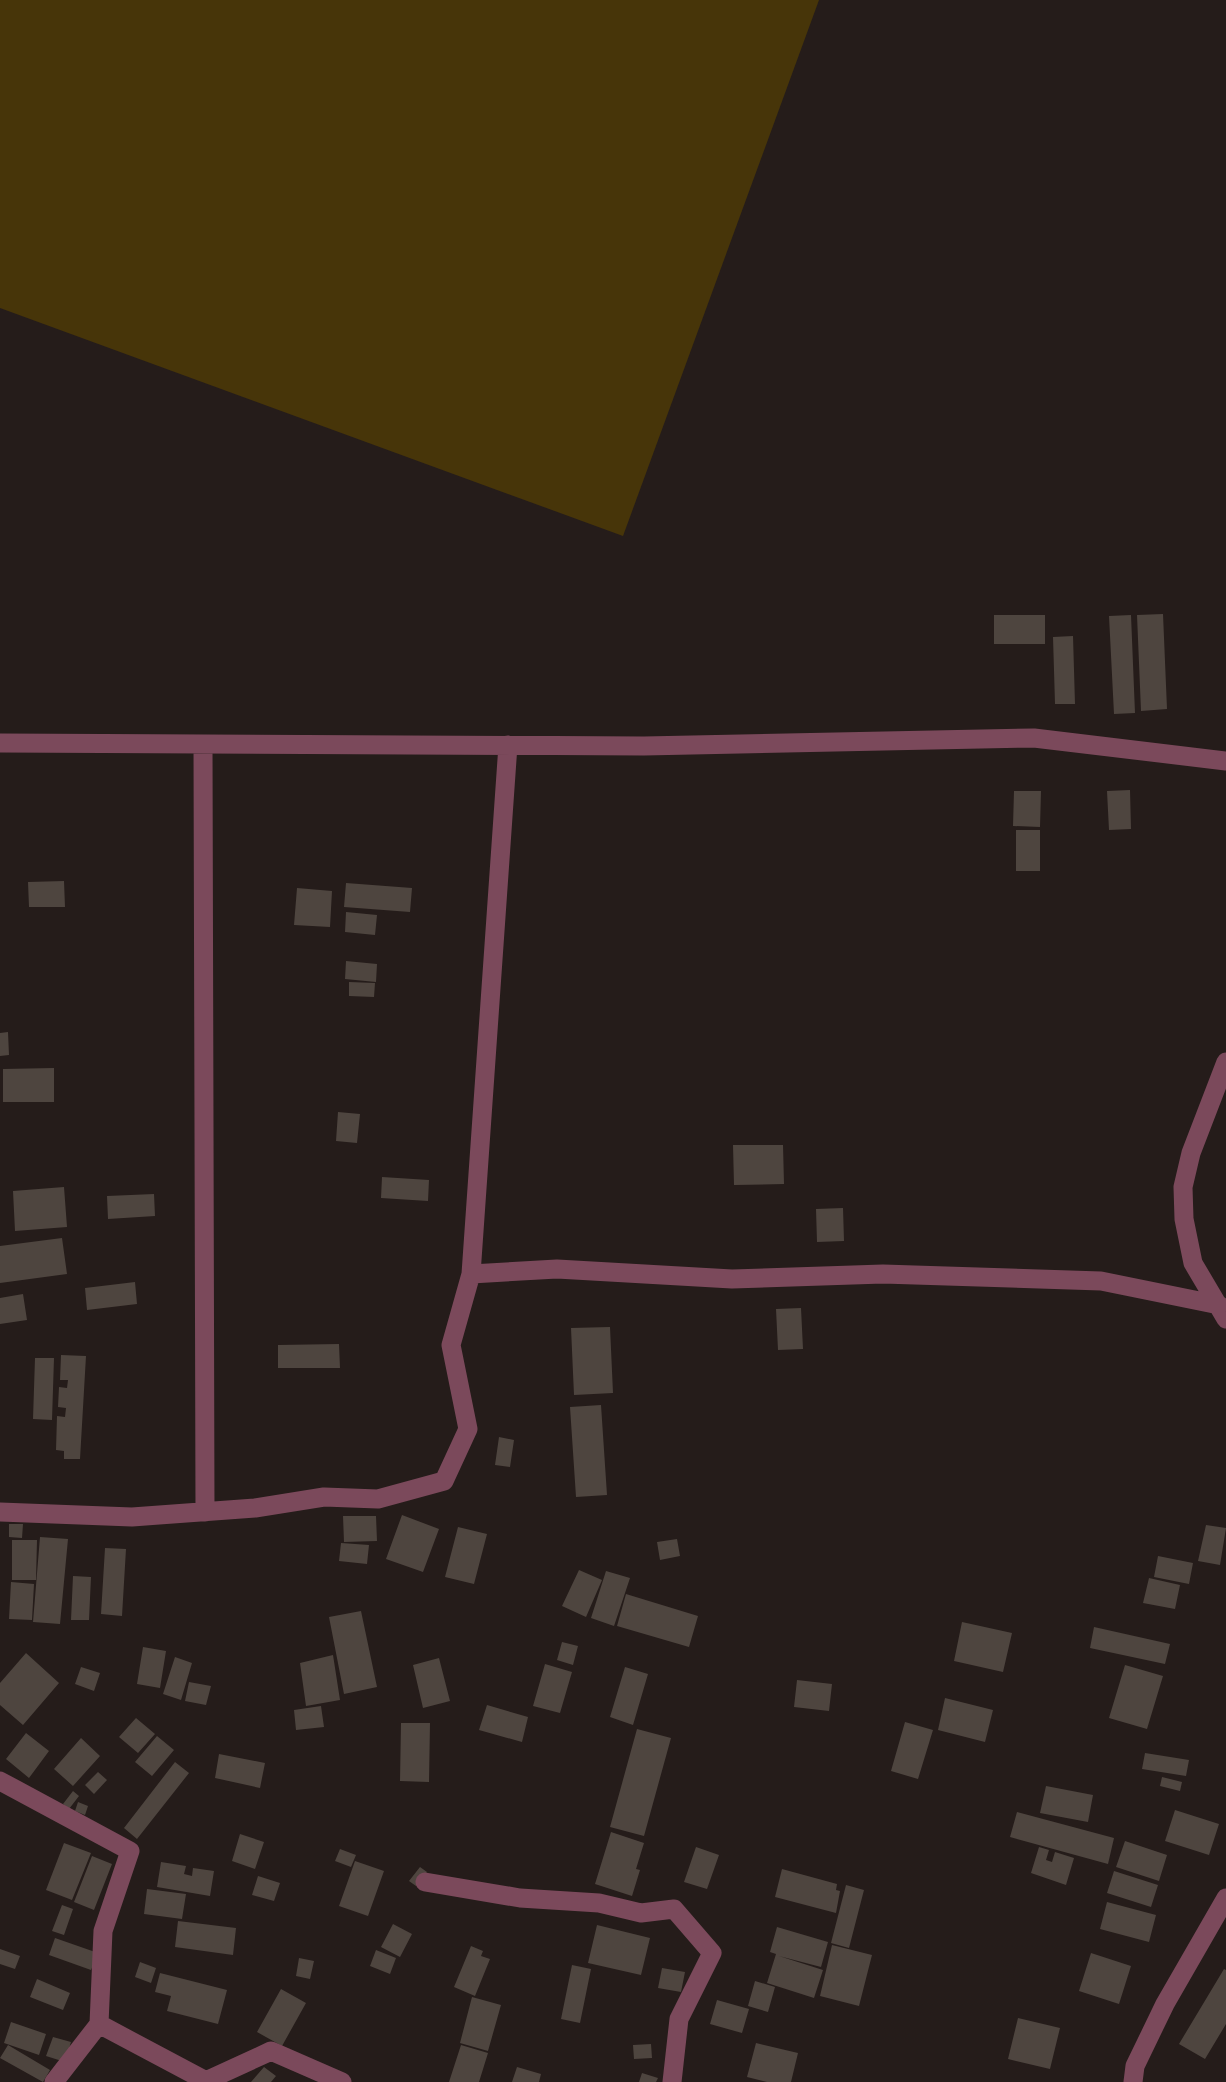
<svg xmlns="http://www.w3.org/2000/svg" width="1226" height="2082" font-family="'DM Sans',sans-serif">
  <rect width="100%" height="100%" fill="#251c1a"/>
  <path fill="#473509" d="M 0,0 L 819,0 L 623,536 L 0,308 Z"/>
  <path fill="#4e453f" d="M 1163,614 L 1167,709 L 1141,711 L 1137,615 Z
    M 994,615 L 1045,615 L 1045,644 L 994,644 Z
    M 1131,615 L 1135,713 L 1114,714 L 1109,616 Z
    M 1073,636 L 1075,704 L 1055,704 L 1053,637 Z
    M 1130,790 L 1131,829 L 1109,830 L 1107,791 Z
    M 1014,791 L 1041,791 L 1040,827 L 1013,826 Z
    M 1016,830 L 1040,830 L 1040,871 L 1016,871 Z
    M 64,881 L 65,907 L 29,907 L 28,882 Z
    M 346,883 L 412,888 L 410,912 L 344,907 Z
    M 297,888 L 332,891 L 330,927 L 294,925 Z
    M 346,912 L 377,915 L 375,935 L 345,932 Z
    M 346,961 L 377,964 L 376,982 L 345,979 Z
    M 349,982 L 375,983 L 374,997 L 349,996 Z
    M 8,1032 L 9,1055 L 0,1056 L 0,1033 Z
    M 54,1068 L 54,1102 L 3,1102 L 3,1069 Z
    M 338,1112 L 360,1114 L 357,1143 L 336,1141 Z
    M 733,1145 L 783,1145 L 784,1184 L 734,1185 Z
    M 382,1177 L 429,1180 L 428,1201 L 381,1198 Z
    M 64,1187 L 67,1227 L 15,1231 L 13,1191 Z
    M 154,1194 L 155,1216 L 108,1219 L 107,1196 Z
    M 843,1208 L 844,1241 L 817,1242 L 816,1209 Z
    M 62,1238 L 67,1274 L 0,1283 L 0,1246 Z
    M 135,1282 L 137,1304 L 87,1310 L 85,1288 Z
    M 23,1294 L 27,1320 L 0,1324 L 0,1298 Z
    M 801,1308 L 803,1349 L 778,1350 L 776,1309 Z
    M 610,1327 L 613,1393 L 574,1395 L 571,1328 Z
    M 339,1344 L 340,1368 L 278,1368 L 278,1345 Z
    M 61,1355 L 86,1356 L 80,1459 L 64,1459 L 64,1451 L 56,1450 L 57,1416 L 65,1417 L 66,1408 L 58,1407 L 59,1387 L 67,1388 L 68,1380 L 60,1380 Z
    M 35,1358 L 54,1358 L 52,1420 L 33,1419 Z
    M 601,1405 L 607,1495 L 576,1497 L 570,1407 Z
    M 499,1437 L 514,1440 L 510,1467 L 495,1465 Z
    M 402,1515 L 439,1529 L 423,1572 L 386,1559 Z
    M 343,1516 L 376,1516 L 377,1541 L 344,1542 Z
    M 9,1524 L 23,1524 L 22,1538 L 9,1537 Z
    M 1206,1525 L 1226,1528 L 1220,1565 L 1198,1561 Z
    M 458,1527 L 487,1534 L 474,1584 L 445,1577 Z
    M 40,1537 L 68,1539 L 60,1624 L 33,1622 Z
    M 677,1539 L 680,1556 L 660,1560 L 657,1542 Z
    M 12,1540 L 37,1540 L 36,1580 L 12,1580 Z
    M 341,1543 L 369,1545 L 367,1564 L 339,1561 Z
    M 105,1548 L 126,1549 L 122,1616 L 101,1614 Z
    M 1158,1556 L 1193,1563 L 1189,1584 L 1154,1577 Z
    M 579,1570 L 602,1580 L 586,1617 L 562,1606 Z
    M 606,1571 L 630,1578 L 614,1626 L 591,1618 Z
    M 73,1576 L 91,1577 L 89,1620 L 71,1620 Z
    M 1149,1578 L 1180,1585 L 1175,1609 L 1143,1603 Z
    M 11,1582 L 34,1584 L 32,1620 L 9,1619 Z
    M 626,1594 L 698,1616 L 689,1647 L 617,1626 Z
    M 361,1611 L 377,1687 L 344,1694 L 329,1617 Z
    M 962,1622 L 1012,1633 L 1003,1672 L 954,1661 Z
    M 1094,1627 L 1170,1644 L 1165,1664 L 1090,1648 Z
    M 562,1642 L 578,1646 L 573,1665 L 557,1660 Z
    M 143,1647 L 166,1651 L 160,1688 L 137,1684 Z
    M 26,1653 L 59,1683 L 23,1725 L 0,1705 L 0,1683 Z
    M 333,1655 L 340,1700 L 306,1706 L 300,1663 Z
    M 175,1657 L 192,1663 L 181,1700 L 163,1694 Z
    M 439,1658 L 450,1701 L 423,1708 L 413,1665 Z
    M 545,1664 L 572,1672 L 560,1713 L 533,1706 Z
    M 1125,1665 L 1163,1676 L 1147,1729 L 1109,1718 Z
    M 81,1667 L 100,1673 L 94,1691 L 75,1684 Z
    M 625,1667 L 648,1674 L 633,1725 L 610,1717 Z
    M 797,1680 L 832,1684 L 829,1711 L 794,1707 Z
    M 189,1682 L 211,1686 L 206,1705 L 185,1701 Z
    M 945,1698 L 993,1710 L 985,1742 L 938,1730 Z
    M 487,1705 L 528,1717 L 522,1742 L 479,1730 Z
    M 321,1706 L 324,1727 L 296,1730 L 294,1710 Z
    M 136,1718 L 155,1734 L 138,1753 L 119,1737 Z
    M 905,1722 L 933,1730 L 918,1779 L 891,1771 Z
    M 401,1723 L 430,1723 L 429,1782 L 400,1781 Z
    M 637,1729 L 671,1738 L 644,1836 L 610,1827 Z
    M 26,1733 L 49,1751 L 29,1778 L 6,1759 Z
    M 157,1736 L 174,1750 L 152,1776 L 135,1762 Z
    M 81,1738 L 100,1756 L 73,1786 L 54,1769 Z
    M 1145,1753 L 1189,1760 L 1186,1776 L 1142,1769 Z
    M 219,1754 L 265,1763 L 260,1788 L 215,1778 Z
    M 175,1762 L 189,1773 L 137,1839 L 124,1828 Z
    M 98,1772 L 107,1780 L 94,1794 L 85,1785 Z
    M 1162,1777 L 1182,1782 L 1180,1791 L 1160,1786 Z
    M 1046,1786 L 1093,1795 L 1088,1822 L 1040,1813 Z
    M 73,1791 L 79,1796 L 69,1809 L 63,1804 Z
    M 78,1802 L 88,1806 L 85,1815 L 75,1811 Z
    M 1175,1810 L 1219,1824 L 1209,1855 L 1165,1841 Z
    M 1017,1812 L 1114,1838 L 1108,1864 L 1010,1837 Z
    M 611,1832 L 644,1843 L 636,1869 L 640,1870 L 632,1896 L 595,1884 Z
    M 240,1834 L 264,1842 L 255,1869 L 232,1861 Z
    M 1125,1841 L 1167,1855 L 1159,1881 L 1116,1867 Z
    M 64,1843 L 91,1853 L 72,1900 L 46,1890 Z
    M 696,1847 L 719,1855 L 707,1889 L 684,1882 Z
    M 1039,1847 L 1049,1850 L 1046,1860 L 1052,1862 L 1055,1852 L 1074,1858 L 1066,1885 L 1031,1873 Z
    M 340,1849 L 356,1855 L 351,1867 L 335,1861 Z
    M 92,1856 L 112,1864 L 94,1910 L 74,1902 Z
    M 355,1861 L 384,1871 L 368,1916 L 339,1906 Z
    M 161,1862 L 186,1866 L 184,1874 L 192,1876 L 193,1868 L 214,1871 L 210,1896 L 157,1887 Z
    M 420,1867 L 427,1872 L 416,1886 L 409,1881 Z
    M 782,1869 L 837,1884 L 836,1890 L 840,1891 L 836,1913 L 775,1897 Z
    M 1114,1871 L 1158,1885 L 1151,1907 L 1107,1893 Z
    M 258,1876 L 280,1883 L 274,1901 L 252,1895 Z
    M 846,1885 L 864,1890 L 849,1948 L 831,1943 Z
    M 147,1889 L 186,1894 L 182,1919 L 144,1914 Z
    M 1107,1902 L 1156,1915 L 1149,1942 L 1100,1929 Z
    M 62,1905 L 73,1909 L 64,1935 L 52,1931 Z
    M 178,1921 L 236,1928 L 233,1955 L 175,1947 Z
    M 393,1924 L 412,1934 L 400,1957 L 381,1947 Z
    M 597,1925 L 650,1938 L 641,1975 L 588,1963 Z
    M 777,1927 L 828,1942 L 821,1967 L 779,1956 L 823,1970 L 814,1998 L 767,1983 L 776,1954 L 770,1952 Z
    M 55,1938 L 98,1953 L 91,1970 L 49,1955 Z
    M 832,1945 L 872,1955 L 859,2006 L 820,1996 Z
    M 471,1946 L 483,1951 L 481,1956 L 490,1959 L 475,1996 L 454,1987 Z
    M 0,1949 L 20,1956 L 15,1969 L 0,1964 Z
    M 376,1950 L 396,1958 L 390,1974 L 370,1966 Z
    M 1091,1953 L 1131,1966 L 1119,2004 L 1079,1991 Z
    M 299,1958 L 314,1961 L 310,1979 L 296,1976 Z
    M 140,1962 L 156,1968 L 151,1983 L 135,1977 Z
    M 572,1965 L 591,1969 L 580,2023 L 561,2019 Z
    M 662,1968 L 685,1972 L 681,1992 L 658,1988 Z
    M 1224,1969 L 1226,1970 L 1226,2024 L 1205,2059 L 1179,2044 Z
    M 160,1973 L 227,1990 L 218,2024 L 167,2011 L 171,1996 L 155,1992 Z
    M 37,1979 L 70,1993 L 63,2010 L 30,1997 Z
    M 755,1981 L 775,1987 L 768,2012 L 748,2006 Z
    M 281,1989 L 306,2003 L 282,2046 L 257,2032 Z
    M 472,1997 L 501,2005 L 488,2051 L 460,2043 Z
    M 717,2000 L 749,2009 L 742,2033 L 710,2024 Z
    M 1018,2018 L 1060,2028 L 1050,2069 L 1008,2059 Z
    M 11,2022 L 46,2034 L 39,2055 L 4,2043 Z
    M 53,2037 L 71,2042 L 65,2062 L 46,2056 Z
    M 756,2043 L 798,2053 L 791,2082 L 767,2082 L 747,2077 Z
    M 651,2044 L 652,2058 L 634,2059 L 633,2045 Z
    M 8,2045 L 50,2070 L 43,2082 L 0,2058 Z
    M 461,2045 L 488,2053 L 479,2082 L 449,2082 Z
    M 264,2067 L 276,2076 L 271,2082 L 251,2082 Z
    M 517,2067 L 541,2074 L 539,2082 L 512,2082 Z
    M 642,2073 L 658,2078 L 656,2082 L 639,2082 Z"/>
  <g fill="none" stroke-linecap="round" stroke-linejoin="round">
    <path stroke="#7b495b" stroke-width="19" d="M 0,743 L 644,746 L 1034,738 L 1226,761
      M 203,744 L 205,1512
      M 1226,1062 L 1191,1153 L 1183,1187 L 1184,1219 L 1193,1263 L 1226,1319
      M 471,1274 L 508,745
      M 0,1512 L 132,1517 L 255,1508 L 324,1497 L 378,1499 L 444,1481 L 468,1429 L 451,1345 L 471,1274 L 557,1269 L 732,1279 L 883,1274 L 1101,1281 L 1219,1305
      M 0,1781 L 130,1851 L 103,1931 L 99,2024
      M 425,1882 L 520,1898 L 599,1903 L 641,1913 L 674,1909 L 712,1953 L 679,2019 L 672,2082
      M 54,2082 L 99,2024 L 206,2081 L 271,2051 L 342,2082
      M 1133,2082 L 1135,2066 L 1165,2004 L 1226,1898"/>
  </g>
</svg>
